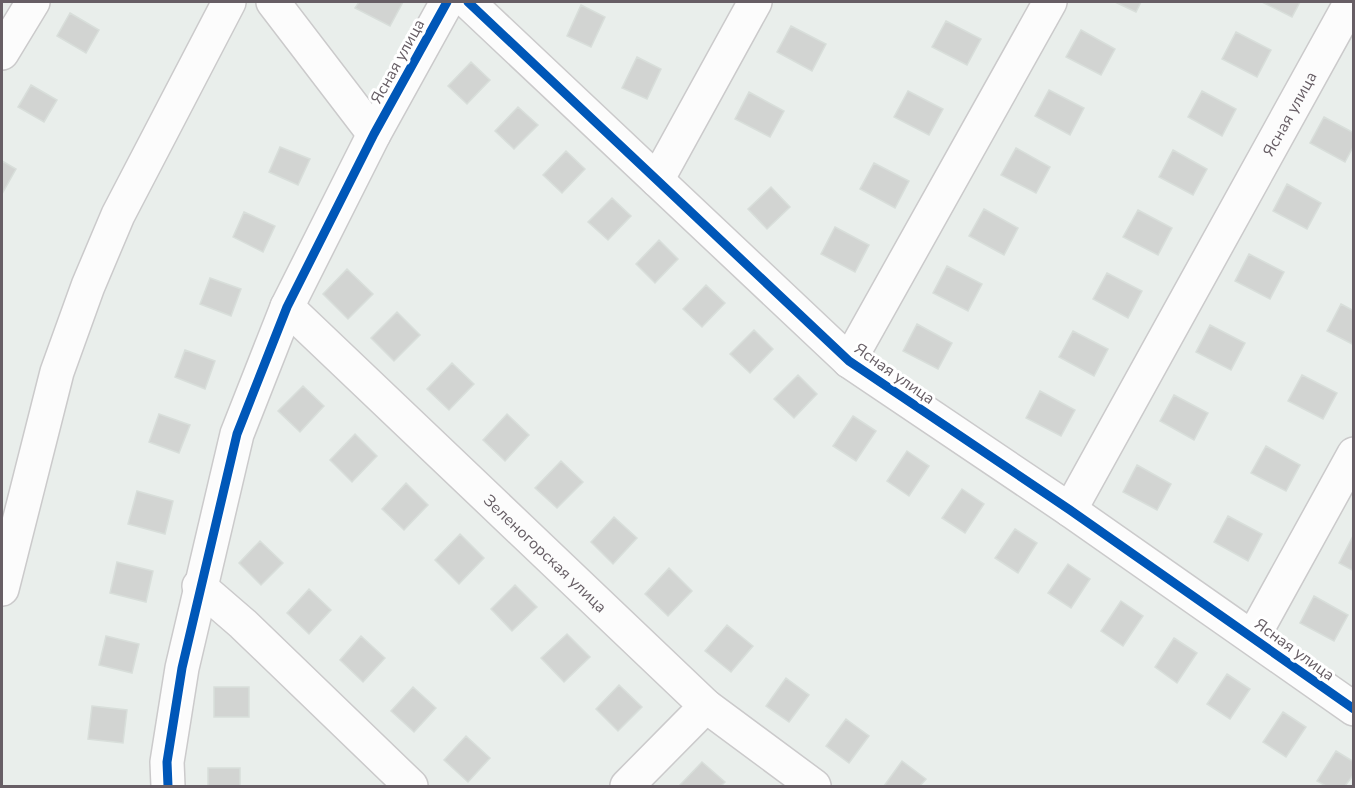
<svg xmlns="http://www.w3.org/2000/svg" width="1355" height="788" font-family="'Nunito Sans',sans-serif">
  <rect width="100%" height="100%" fill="#e9eeeb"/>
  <path fill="#d2d4d2" stroke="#d8deda" stroke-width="1.5" d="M 359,2 L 403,2 L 390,26 L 355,8 Z
    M 1115,2 L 1141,2 L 1136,12 Z
    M 1262,2 L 1300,2 L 1292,17 Z
    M 581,5 L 605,17 L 591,47 L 567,36 Z
    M 70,13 L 99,30 L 86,53 L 57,36 Z
    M 946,21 L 981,39 L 967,65 L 932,47 Z
    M 791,26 L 826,44 L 812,71 L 777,52 Z
    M 1081,30 L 1115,49 L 1101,75 L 1066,57 Z
    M 1236,32 L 1271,50 L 1257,77 L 1222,59 Z
    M 637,57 L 661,69 L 647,99 L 622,88 Z
    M 471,62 L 490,80 L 467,104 L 448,86 Z
    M 31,85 L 57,100 L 44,122 L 18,107 Z
    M 1049,90 L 1084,108 L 1070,135 L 1035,116 Z
    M 908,91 L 943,109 L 929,135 L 894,117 Z
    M 1202,91 L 1236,109 L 1222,136 L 1188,117 Z
    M 749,92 L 784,111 L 770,137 L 735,119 Z
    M 518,107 L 538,125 L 514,149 L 495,131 Z
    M 1324,117 L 1354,133 L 1354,145 L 1345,162 L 1310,143 Z
    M 280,147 L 310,159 L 298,185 L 269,172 Z
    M 1016,148 L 1050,167 L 1036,193 L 1001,175 Z
    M 1173,150 L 1207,169 L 1193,195 L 1159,177 Z
    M 566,151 L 585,169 L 562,193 L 543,175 Z
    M 2,161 L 16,169 L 2,194 Z
    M 874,163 L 909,181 L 895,208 L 860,189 Z
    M 1287,184 L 1321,203 L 1307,229 L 1273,211 Z
    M 771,187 L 790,207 L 767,229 L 748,209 Z
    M 612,198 L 631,216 L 608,240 L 588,222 Z
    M 984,209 L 1018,228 L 1004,255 L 969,236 Z
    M 1138,210 L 1172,228 L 1158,255 L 1123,237 Z
    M 244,212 L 275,226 L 263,252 L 233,237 Z
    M 835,227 L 869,245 L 855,272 L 821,254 Z
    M 659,240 L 678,259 L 655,283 L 636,264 Z
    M 1249,254 L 1284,272 L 1270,299 L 1235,281 Z
    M 947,266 L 982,284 L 968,311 L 933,293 Z
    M 347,269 L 373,294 L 348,319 L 323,294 Z
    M 1107,273 L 1142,291 L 1128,318 L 1093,299 Z
    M 210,278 L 241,289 L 231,316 L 200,304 Z
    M 706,285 L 725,303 L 702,327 L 683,309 Z
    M 1341,304 L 1354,311 L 1354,345 L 1327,331 Z
    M 397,312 L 420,335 L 394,361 L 371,338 Z
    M 917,324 L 952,343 L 938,369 L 903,351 Z
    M 1210,325 L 1245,343 L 1231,370 L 1196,352 Z
    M 754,330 L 773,349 L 750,373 L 730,354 Z
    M 1073,331 L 1108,349 L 1094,376 L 1059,357 Z
    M 185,350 L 215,361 L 205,389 L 175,377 Z
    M 452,363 L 474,384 L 449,410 L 427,389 Z
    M 798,375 L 817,394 L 794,418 L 774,399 Z
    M 1302,375 L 1337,393 L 1323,419 L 1288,401 Z
    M 303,386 L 324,406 L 300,432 L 278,411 Z
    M 1040,391 L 1075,410 L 1061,436 L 1026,418 Z
    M 1174,395 L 1208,413 L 1194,440 L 1160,421 Z
    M 159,414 L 190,425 L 179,453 L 149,442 Z
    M 507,414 L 529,435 L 505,461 L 483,440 Z
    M 853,416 L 876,431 L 856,461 L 833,446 Z
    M 355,434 L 377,456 L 352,482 L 330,460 Z
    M 1266,446 L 1300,465 L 1286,491 L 1251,473 Z
    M 907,451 L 929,466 L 909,496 L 887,481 Z
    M 561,461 L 583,482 L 557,508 L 535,488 Z
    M 1137,465 L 1171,484 L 1157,510 L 1123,492 Z
    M 406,483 L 428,505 L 404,530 L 382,509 Z
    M 962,489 L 984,504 L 965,533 L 942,518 Z
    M 137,491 L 173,501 L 165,534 L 128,524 Z
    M 1228,516 L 1262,534 L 1248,561 L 1214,542 Z
    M 614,517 L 637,538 L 613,564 L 591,542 Z
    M 1015,529 L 1037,543 L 1018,573 L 995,558 Z
    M 460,534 L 484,558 L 459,584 L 435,560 Z
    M 1353,536 L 1354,537 L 1354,571 L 1339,563 Z
    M 260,541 L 283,563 L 261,585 L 239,563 Z
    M 117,562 L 153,571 L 146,602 L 110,593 Z
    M 1068,564 L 1090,579 L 1071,608 L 1048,593 Z
    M 669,568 L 692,591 L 668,616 L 645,594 Z
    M 515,585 L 537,607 L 512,631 L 491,609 Z
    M 309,589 L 331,610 L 309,634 L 287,613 Z
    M 1314,596 L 1348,615 L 1334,641 L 1300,623 Z
    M 1121,601 L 1143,616 L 1123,646 L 1101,631 Z
    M 727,625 L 753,646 L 731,672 L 705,651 Z
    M 567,634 L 590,657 L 564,682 L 541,658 Z
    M 106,636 L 139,644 L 132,673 L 99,665 Z
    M 361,636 L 385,658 L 363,682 L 340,660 Z
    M 1174,638 L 1197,653 L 1177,683 L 1155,667 Z
    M 1227,674 L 1250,689 L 1230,719 L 1207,704 Z
    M 786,678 L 809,695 L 789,722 L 766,706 Z
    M 619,685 L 642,707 L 618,731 L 596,709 Z
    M 214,687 L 249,687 L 249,717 L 214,717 Z
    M 413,687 L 436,708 L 414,732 L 391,711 Z
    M 92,706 L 127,710 L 123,743 L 88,739 Z
    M 1283,712 L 1306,727 L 1286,757 L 1263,742 Z
    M 846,719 L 869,736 L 849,763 L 826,746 Z
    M 466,736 L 490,758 L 468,782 L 444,760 Z
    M 1336,751 L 1354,762 L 1354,774 L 1345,786 L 1326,786 L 1317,781 Z
    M 902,761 L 926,779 L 920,786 L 884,786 Z
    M 702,762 L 725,782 L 721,786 L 679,786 Z
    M 208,768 L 240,768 L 240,786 L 208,786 Z"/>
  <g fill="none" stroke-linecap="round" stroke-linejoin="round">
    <defs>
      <g id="minor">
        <path d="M 273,2 L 374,134"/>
        <path d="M 468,2 L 849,361 L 1070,510 L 1354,709"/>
        <path d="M 2,53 L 33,2"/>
        <path d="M 657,180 L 755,2"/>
        <path id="s1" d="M 287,307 L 706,706 L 814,786"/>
        <path d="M 849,361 L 1050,2"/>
        <path id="s2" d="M 1070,510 L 1351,2"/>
        <path d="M 199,586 L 243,624 L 411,786"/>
        <path d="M 2,589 L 57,372 L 88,286 L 118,215 L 229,2"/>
        <path d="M 1253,637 L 1354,454"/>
        <path d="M 168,786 L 167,762 L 182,668 L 237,434 L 287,307 L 374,134 L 447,2"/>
        <path d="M 627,786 L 706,706"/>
      </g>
    </defs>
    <use href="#minor" stroke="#cbcacb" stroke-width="36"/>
    <use href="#minor" stroke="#fcfcfc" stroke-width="33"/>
    <defs>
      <path id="cycleway" d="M 468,2 L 849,361 L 1070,510 L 1354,709
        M 168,786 L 167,762 L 182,668 L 237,434 L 287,307 L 374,134 L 447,2"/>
    </defs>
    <use href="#cycleway" stroke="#fff" stroke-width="13"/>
    <use href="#cycleway" stroke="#0057b8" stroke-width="9"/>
  </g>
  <g text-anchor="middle" stroke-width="6" stroke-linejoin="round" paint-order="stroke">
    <g font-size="16" fill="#675e65" stroke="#fff">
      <text transform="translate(397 61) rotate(-61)" y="6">Ясная улица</text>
      <text dy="6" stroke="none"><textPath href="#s2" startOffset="453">Ясная улица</textPath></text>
      <text transform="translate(895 373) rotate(35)" y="6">Ясная улица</text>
      <text dy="6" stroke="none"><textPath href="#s1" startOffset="357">Зеленогорская улица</textPath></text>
      <text transform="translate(1295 649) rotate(36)" y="6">Ясная улица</text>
    </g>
  </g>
  <rect width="1355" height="788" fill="none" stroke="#675e65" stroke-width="6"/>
</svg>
